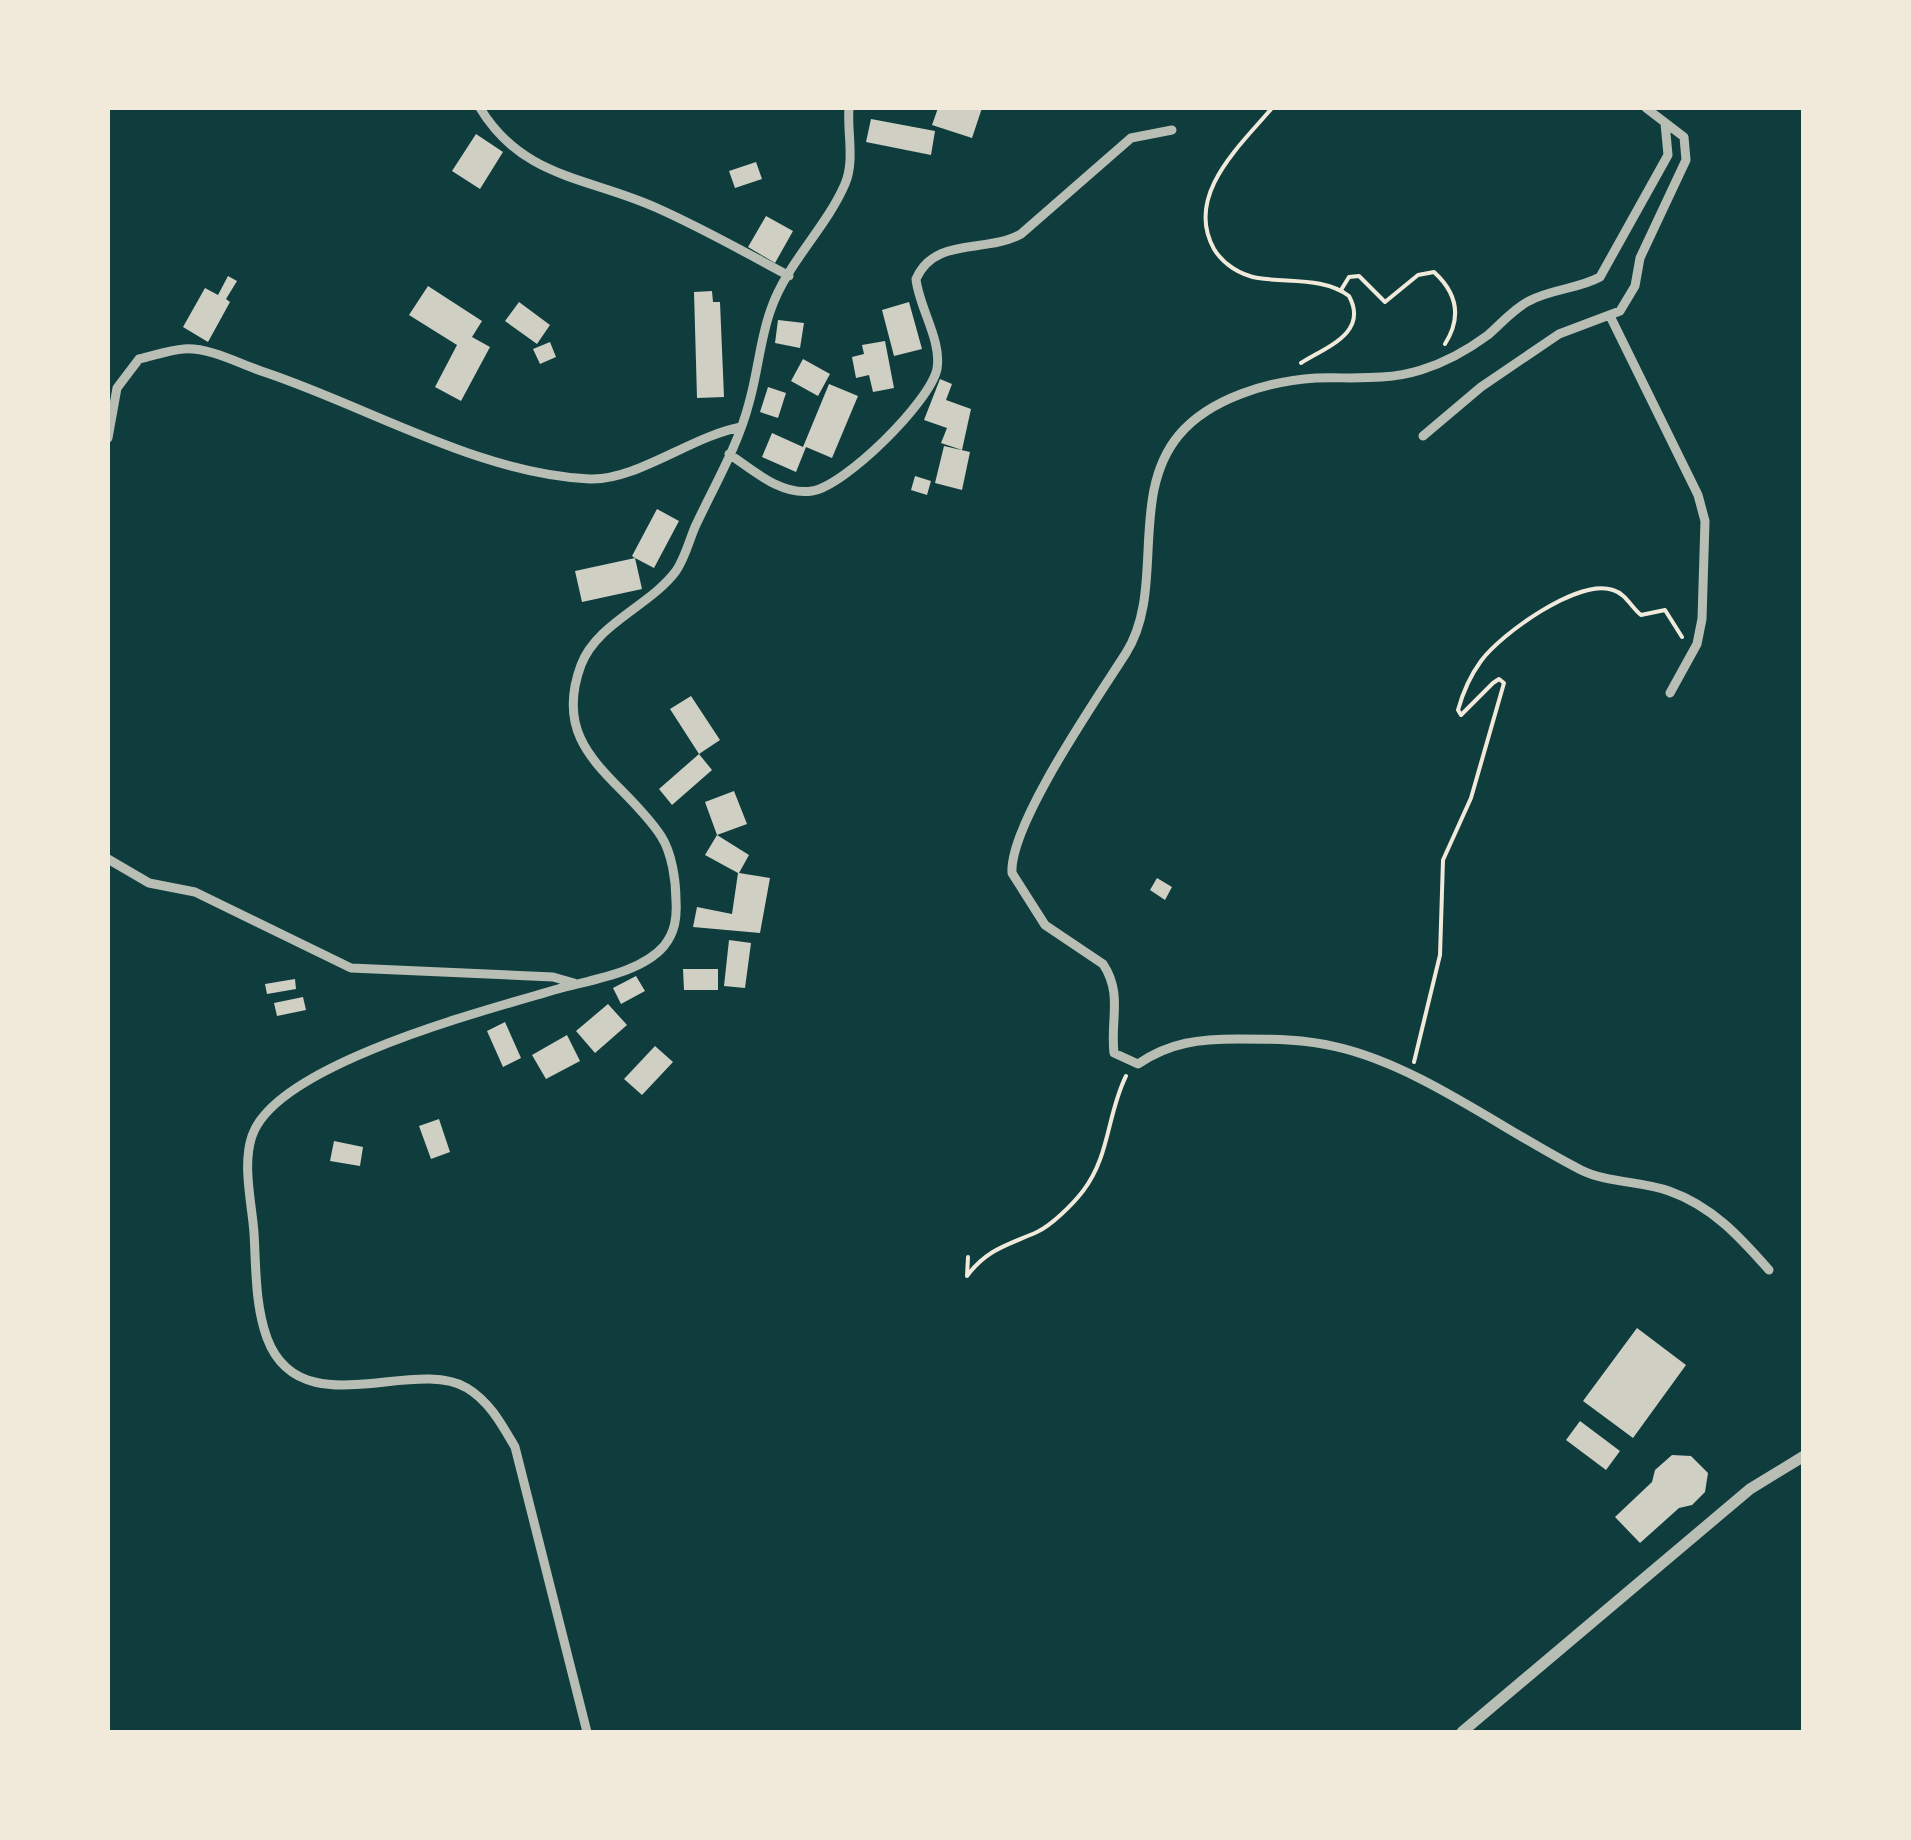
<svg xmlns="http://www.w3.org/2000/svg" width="1911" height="1840" font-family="Helvetica,sans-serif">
  <rect width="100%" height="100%" fill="#0f3d3e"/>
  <path fill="#cfcfc3" d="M 938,108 L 982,108 L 972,138 L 932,125 Z
    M 871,119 L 935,131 L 931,155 L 866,142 Z
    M 476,134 L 503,152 L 480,189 L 452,171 Z
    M 756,162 L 762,179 L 735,188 L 729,171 Z
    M 766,216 L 793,231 L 775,263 L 748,247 Z
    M 228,276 L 237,281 L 226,299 L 230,302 L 208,342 L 183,327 L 205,288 L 218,295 Z
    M 428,286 L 482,321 L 472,337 L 490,347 L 461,401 L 435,387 L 457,345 L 409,315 Z
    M 712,291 L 713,302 L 720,302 L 724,397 L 697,398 L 694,292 Z
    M 519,302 L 550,325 L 537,344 L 505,321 Z
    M 909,302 L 922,349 L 894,356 L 882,310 Z
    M 778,320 L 804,323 L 800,348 L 775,343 Z
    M 885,341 L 894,388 L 873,392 L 869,375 L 856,378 L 852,357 L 864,354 L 862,345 Z
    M 550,342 L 556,357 L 540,364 L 533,349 Z
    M 803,359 L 830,374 L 818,396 L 791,381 Z
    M 940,379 L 952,384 L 946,400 L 971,409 L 962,450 L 941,443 L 947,428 L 924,420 Z
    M 829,384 L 858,396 L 832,458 L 806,447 L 796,472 L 762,457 L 772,433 L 803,447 Z
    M 768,387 L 786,393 L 778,418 L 760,412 Z
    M 944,446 L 970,452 L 962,490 L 935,483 Z
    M 915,476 L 931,481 L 927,495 L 911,490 Z
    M 657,509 L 679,521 L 654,568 L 635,558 L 642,589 L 582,602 L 575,571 L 635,558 L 632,556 Z
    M 691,696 L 720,740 L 699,754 L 670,709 Z
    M 699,754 L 712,770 L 672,805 L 659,789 Z
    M 734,791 L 747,824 L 717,835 L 705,802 Z
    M 717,835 L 749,855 L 739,873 L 770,878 L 760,933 L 693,927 L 697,907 L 732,914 L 738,873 L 705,855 Z
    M 1157,878 L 1172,887 L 1165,900 L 1150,890 Z
    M 729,940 L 751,943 L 745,988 L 724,986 Z
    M 683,969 L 718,969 L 718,990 L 684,990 Z
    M 636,976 L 645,991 L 621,1004 L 613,988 Z
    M 295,979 L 296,989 L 267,994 L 265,984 Z
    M 303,997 L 306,1010 L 277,1016 L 274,1003 Z
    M 608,1004 L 627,1025 L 595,1053 L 576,1031 Z
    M 505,1022 L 521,1058 L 503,1067 L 487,1031 Z
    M 567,1035 L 580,1061 L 546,1079 L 532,1055 Z
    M 655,1046 L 673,1062 L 642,1095 L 624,1079 Z
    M 439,1119 L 450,1152 L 431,1159 L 419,1126 Z
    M 334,1141 L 363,1147 L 360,1166 L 330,1161 Z
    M 1637,1328 L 1686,1365 L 1633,1438 L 1583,1401 Z
    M 1580,1421 L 1620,1451 L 1606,1470 L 1566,1440 Z
    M 1672,1455 L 1691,1456 L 1708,1473 L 1705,1492 L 1692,1505 L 1679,1508 L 1640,1543 L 1615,1517 L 1652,1482 L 1655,1470 Z"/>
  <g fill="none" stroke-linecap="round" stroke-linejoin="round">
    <path stroke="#f1e9da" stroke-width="4" d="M 1272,108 C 1240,146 1184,195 1214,249 C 1223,264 1240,275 1258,278 C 1288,283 1324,277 1349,296 C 1369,333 1326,347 1301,363
      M 1341,290 L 1349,277 L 1359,276 L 1385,302 L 1418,275 L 1434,272 C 1457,293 1462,317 1445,344
      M 1414,1062 L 1440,955 L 1443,860 L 1471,798 L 1504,683 L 1499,679 L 1493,683 L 1461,715 L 1458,710 C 1463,692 1470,676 1481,661 C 1501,634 1578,578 1613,590 C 1626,594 1631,607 1641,615 L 1665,610 L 1682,637
      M 968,1257 L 967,1276 C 987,1249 1008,1245 1037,1232 C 1052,1225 1073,1204 1083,1191 C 1110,1156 1107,1114 1126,1076"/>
    <path stroke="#b8beb3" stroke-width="9" d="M 480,108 C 523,179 589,177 657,208 C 702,228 745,252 789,276
      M 1665,123 L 1668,155 L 1600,277 C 1578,289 1551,289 1529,301 C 1513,309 1501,324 1488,335 C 1469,349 1444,363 1421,370 C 1386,381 1351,377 1316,378 C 1269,381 1210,398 1179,435 C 1128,496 1166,590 1126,653 C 1098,697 1009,825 1012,873 L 1045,925 L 1103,964 C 1123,994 1110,1020 1114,1053 L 1138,1064 C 1170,1042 1200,1039 1239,1039 C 1271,1039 1305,1039 1337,1047 C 1420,1066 1504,1131 1581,1170 C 1607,1183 1641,1181 1669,1191 C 1712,1206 1740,1237 1769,1270
      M 1611,318 L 1698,495 L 1705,521 L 1702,619 L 1697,644 L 1670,693
      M 1423,436 L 1481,387 L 1559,334 L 1620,311 L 1635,286 L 1640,258 L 1686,160 L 1684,137 L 1646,108
      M 108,438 L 117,388 L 139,359 C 153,356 169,350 184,349 C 209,347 240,364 264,372 C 369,407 479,474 590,479 C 636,481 692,436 741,427
      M 729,454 C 753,470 781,496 812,491 C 845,486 930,402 937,369 C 942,340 919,308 916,279 C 935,236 985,254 1021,234 L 1131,138 L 1172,130
      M 108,859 L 149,883 L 195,892 L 351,968 L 553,977 L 574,983
      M 587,1732 L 515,1447 C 502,1425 490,1402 467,1388 C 413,1356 300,1427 267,1338 C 255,1305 256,1267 254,1233 C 252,1204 242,1165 252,1136 C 276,1064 487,1010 558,989 C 590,980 641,973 664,946 C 675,932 677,918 676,901 C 676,881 672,853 661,836 C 622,777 549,751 581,665 C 597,623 650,606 676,571 C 685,558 689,541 695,527 C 714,486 738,446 749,403 C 758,372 760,339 771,309 C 787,263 826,228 845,184 C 855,161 847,132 849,108"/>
    <path stroke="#b8beb3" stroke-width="11" d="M 1462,1732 L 1750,1489 L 1804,1456"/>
  </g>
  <rect width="1911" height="1840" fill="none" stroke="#f1e9da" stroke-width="220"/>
</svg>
